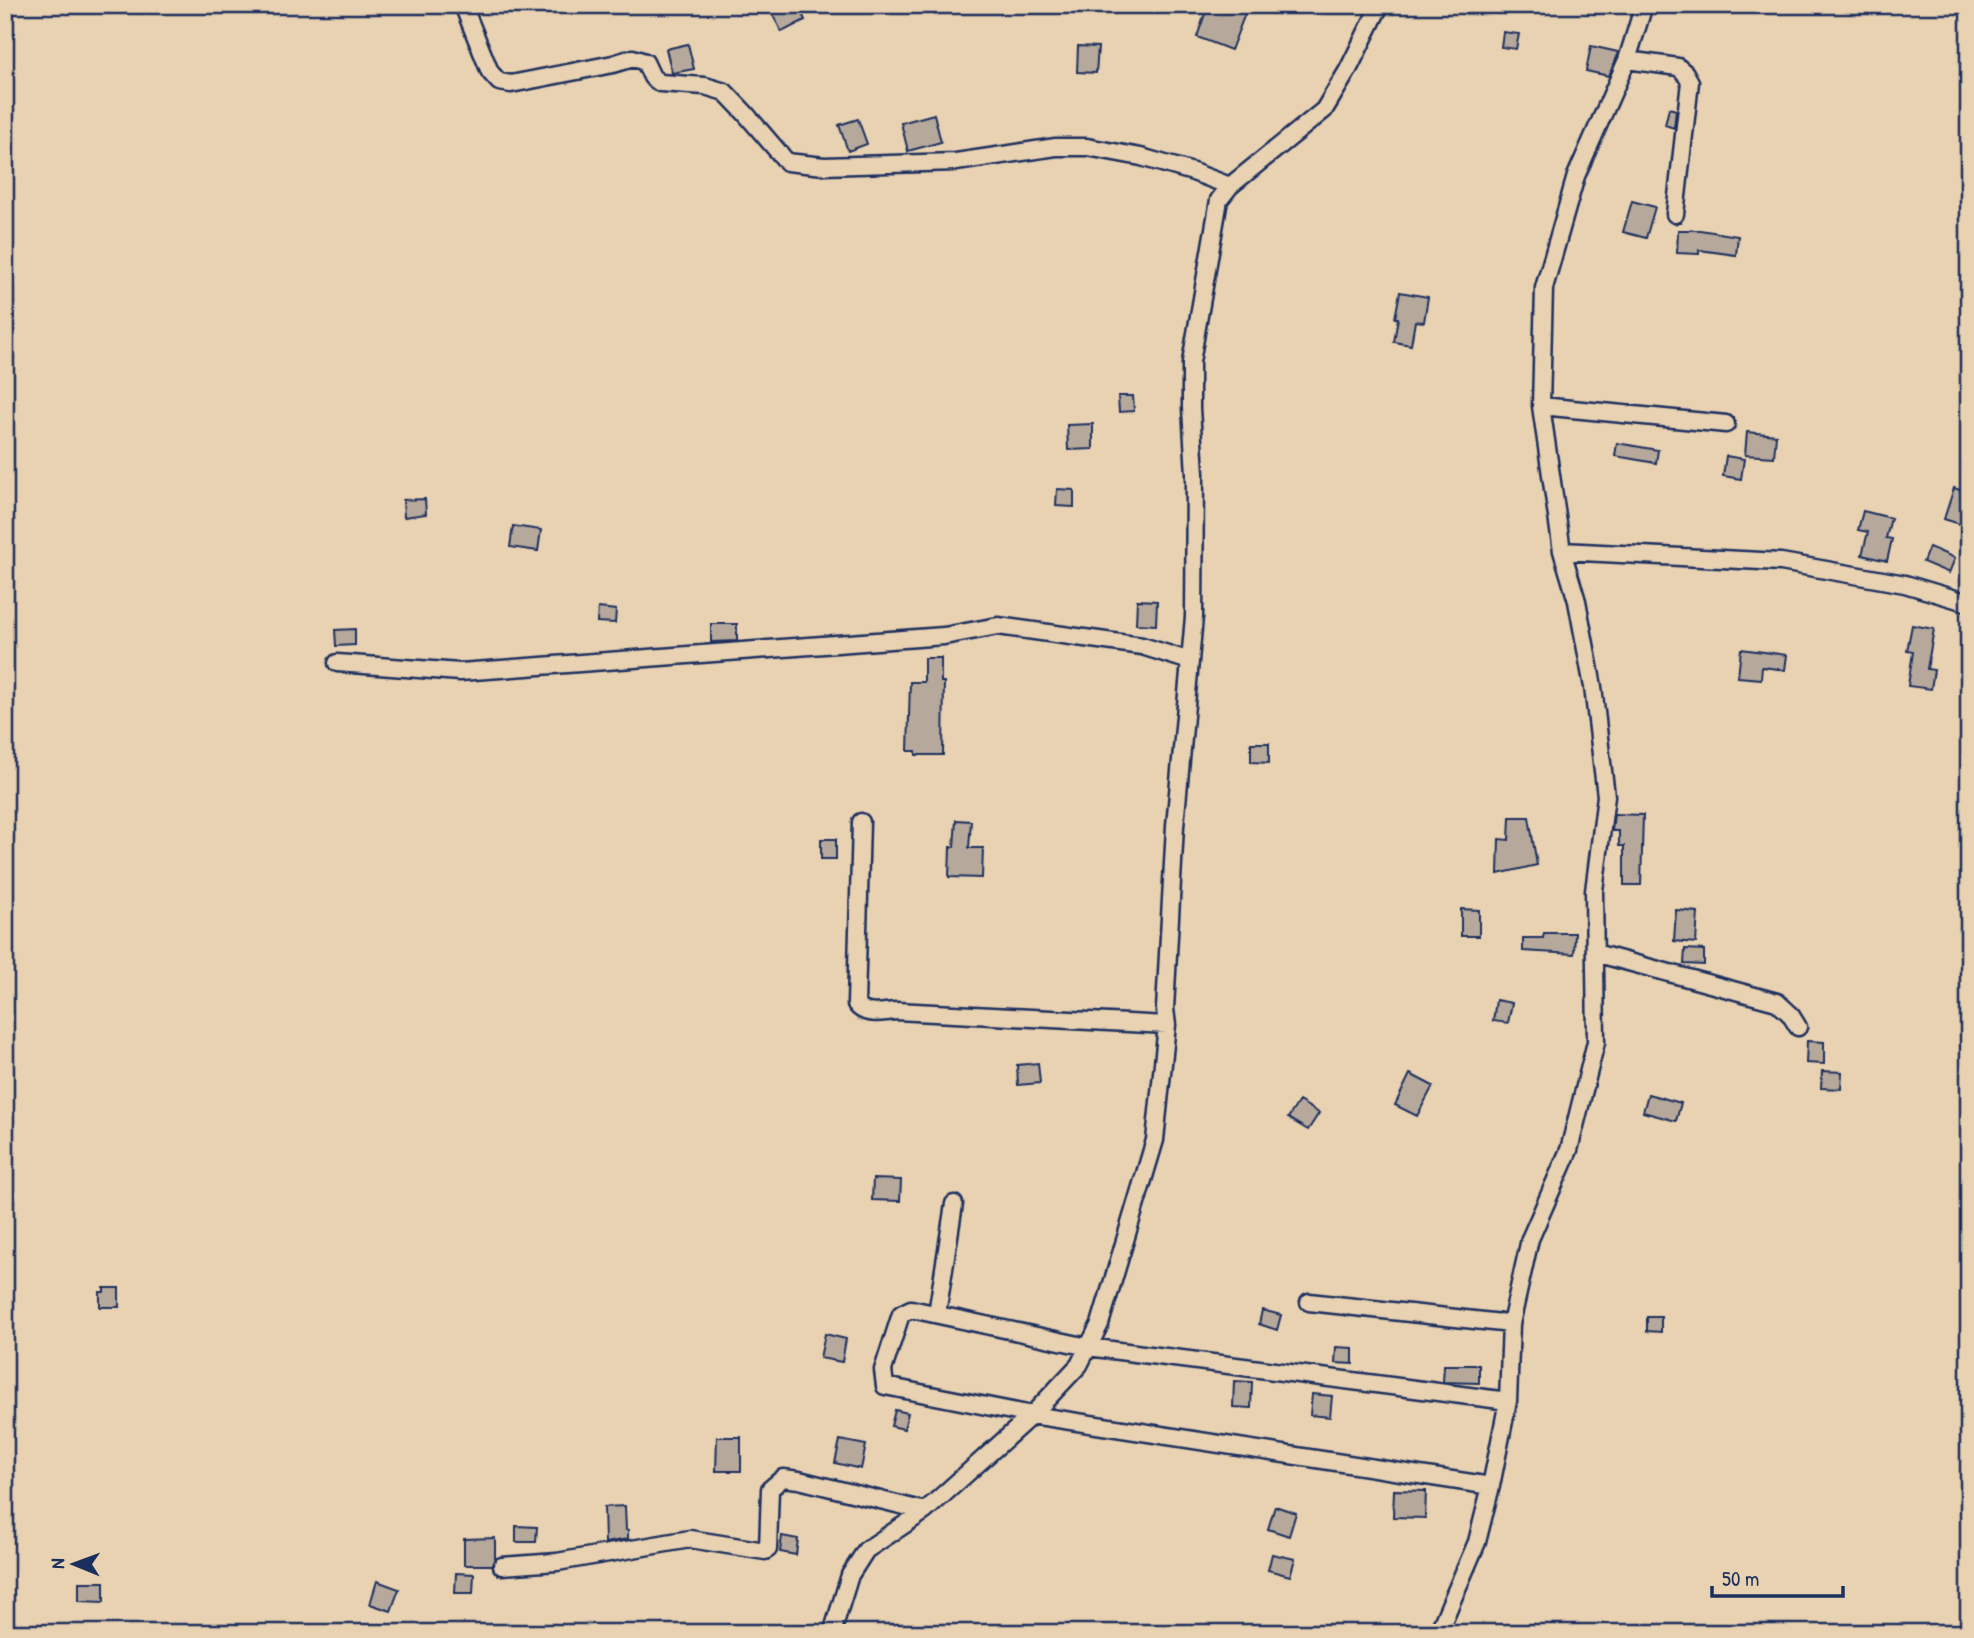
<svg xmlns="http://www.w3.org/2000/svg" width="1974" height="1638" font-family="'Patrick Hand',sans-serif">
  <rect width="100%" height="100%" fill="#e9d2b1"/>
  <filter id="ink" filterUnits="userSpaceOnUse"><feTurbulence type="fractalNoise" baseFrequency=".0143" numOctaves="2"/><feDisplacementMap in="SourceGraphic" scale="14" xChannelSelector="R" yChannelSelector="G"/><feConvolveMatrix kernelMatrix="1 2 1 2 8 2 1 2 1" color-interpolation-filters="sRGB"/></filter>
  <g filter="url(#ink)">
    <path fill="#b6a99c" stroke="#1b2f5e" stroke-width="2" d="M 767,5 L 798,5 L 805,20 L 782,32 Z
      M 1208,5 L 1231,5 L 1246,11 L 1231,50 L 1197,37 Z
      M 1503,32 L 1519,34 L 1516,49 L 1501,47 Z
      M 688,44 L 694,69 L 672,73 L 666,49 Z
      M 1078,46 L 1098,47 L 1096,73 L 1077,72 Z
      M 1591,46 L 1618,52 L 1609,76 L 1586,71 Z
      M 1669,108 L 1676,110 L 1674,128 L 1665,125 Z
      M 934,114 L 941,142 L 908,151 L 901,123 Z
      M 858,119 L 867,144 L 848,151 L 839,125 Z
      M 1632,201 L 1655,207 L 1646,238 L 1623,232 Z
      M 1678,230 L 1700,230 L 1738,236 L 1736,255 L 1699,250 L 1699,254 L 1677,253 Z
      M 1400,292 L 1428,297 L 1424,322 L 1415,321 L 1411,345 L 1394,342 L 1398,318 L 1395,318 Z
      M 1118,396 L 1133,396 L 1134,411 L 1119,412 Z
      M 1093,424 L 1093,449 L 1068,450 L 1067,425 Z
      M 1747,432 L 1776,435 L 1774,457 L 1745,455 Z
      M 1617,443 L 1658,450 L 1656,463 L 1615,456 Z
      M 1726,456 L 1744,459 L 1741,479 L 1723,476 Z
      M 1954,488 L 1969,493 L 1969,527 L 1944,519 Z
      M 1057,489 L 1074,490 L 1074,507 L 1056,506 Z
      M 425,499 L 426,514 L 404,517 L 403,500 Z
      M 1863,511 L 1891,518 L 1886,538 L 1892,539 L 1887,561 L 1862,555 L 1868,532 L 1858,530 Z
      M 513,526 L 541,530 L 538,551 L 510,547 Z
      M 1929,547 L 1955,558 L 1949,573 L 1923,562 Z
      M 1137,600 L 1157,601 L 1156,625 L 1136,624 Z
      M 598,608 L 616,610 L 615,623 L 597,622 Z
      M 711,624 L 737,624 L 737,641 L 711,642 Z
      M 1912,625 L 1934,629 L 1927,669 L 1934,670 L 1931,689 L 1908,686 L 1913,652 L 1907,651 Z
      M 355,629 L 355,645 L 336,646 L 335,630 Z
      M 1741,649 L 1787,655 L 1785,670 L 1762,667 L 1761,679 L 1738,677 Z
      M 924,658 L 941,658 L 941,682 L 944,682 L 943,755 L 916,755 L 916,751 L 908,751 L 910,682 L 924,682 Z
      M 1251,743 L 1269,743 L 1269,763 L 1251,762 Z
      M 1614,814 L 1643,815 L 1641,885 L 1624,885 L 1624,846 L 1619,846 L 1619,831 L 1612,831 Z
      M 1510,817 L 1529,817 L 1537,865 L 1498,874 L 1499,839 L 1509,840 Z
      M 956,820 L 971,821 L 969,848 L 983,848 L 982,878 L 949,877 L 950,847 L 954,847 Z
      M 821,839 L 836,839 L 836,859 L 821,859 Z
      M 1461,909 L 1479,910 L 1479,936 L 1461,936 Z
      M 1676,910 L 1698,912 L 1696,943 L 1674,941 Z
      M 1544,933 L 1575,933 L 1574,954 L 1523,951 L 1523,938 L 1543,938 Z
      M 1685,949 L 1704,950 L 1704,965 L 1684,964 Z
      M 1496,1000 L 1512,1003 L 1508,1023 L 1493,1021 Z
      M 1807,1041 L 1824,1042 L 1824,1064 L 1806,1063 Z
      M 1038,1063 L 1040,1083 L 1018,1085 L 1017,1065 Z
      M 1822,1071 L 1842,1072 L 1841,1089 L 1821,1088 Z
      M 1410,1074 L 1433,1086 L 1417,1116 L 1395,1105 Z
      M 1648,1094 L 1681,1103 L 1676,1121 L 1643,1112 Z
      M 1299,1101 L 1319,1113 L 1308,1130 L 1288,1118 Z
      M 873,1179 L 901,1180 L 900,1201 L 872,1200 Z
      M 104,1288 L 119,1288 L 119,1307 L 100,1307 L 100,1292 L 104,1292 Z
      M 1262,1310 L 1281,1315 L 1277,1330 L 1259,1324 Z
      M 1647,1317 L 1661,1317 L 1661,1332 L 1647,1331 Z
      M 825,1334 L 846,1339 L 842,1362 L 820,1358 Z
      M 1336,1347 L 1353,1348 L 1353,1364 L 1335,1363 Z
      M 1444,1365 L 1479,1365 L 1479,1383 L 1443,1382 Z
      M 1234,1381 L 1252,1382 L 1251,1408 L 1233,1407 Z
      M 1312,1394 L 1332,1396 L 1330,1417 L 1310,1415 Z
      M 895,1410 L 908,1413 L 904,1429 L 891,1426 Z
      M 717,1437 L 741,1437 L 741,1471 L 716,1471 Z
      M 840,1440 L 866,1445 L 861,1469 L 835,1463 Z
      M 1394,1490 L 1426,1491 L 1425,1518 L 1393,1517 Z
      M 625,1506 L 626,1530 L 628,1530 L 628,1539 L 605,1543 L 604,1507 Z
      M 1275,1506 L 1296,1513 L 1289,1536 L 1268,1529 Z
      M 516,1526 L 537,1527 L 536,1542 L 516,1542 Z
      M 782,1536 L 798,1539 L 796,1555 L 780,1552 Z
      M 495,1538 L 495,1558 L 492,1565 L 464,1565 L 464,1539 Z
      M 1272,1554 L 1295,1559 L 1290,1576 L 1268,1570 Z
      M 456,1573 L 474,1574 L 473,1593 L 455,1593 Z
      M 377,1581 L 399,1589 L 391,1611 L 370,1604 Z
      M 79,1582 L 104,1582 L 104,1602 L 79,1601 Z"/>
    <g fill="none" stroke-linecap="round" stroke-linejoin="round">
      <defs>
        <path id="street" d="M 463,5 L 490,72 L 499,82 L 511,84 L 613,64 L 633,58 L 645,62 L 652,77 L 660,83 L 705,86 L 725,92 L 745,113 L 787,162 L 824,166 L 956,162 L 1056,147 L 1087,147 L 1141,157 L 1193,172 L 1230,186
          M 1627,60 L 1678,67 L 1685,73 L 1690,82 L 1675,214
          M 1541,406 L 1726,424
          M 1562,551 L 1781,562 L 1905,584 L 1969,603
          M 337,663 L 460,672 L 944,636 L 998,626 L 1142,646 L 1190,661 L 1194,617 L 1195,474 L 1191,408 L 1191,362 L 1219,200 L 1230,186 L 1324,110 L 1348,70 L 1380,5
          M 861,822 L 856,1004 C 865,1017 882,1012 896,1011 L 1167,1025
          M 1595,953 L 1777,1002 L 1790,1014 L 1798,1027
          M 1309,1302 L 1511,1324
          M 937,1314 L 954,1204
          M 1491,1486 L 1032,1415 L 885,1386 L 883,1370 L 901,1314 L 911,1309 L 1088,1347 L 1508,1401
          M 502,1566 L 557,1562 L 690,1539 L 765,1551 L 768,1549 L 770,1489 L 783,1478 L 799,1480 L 925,1511
          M 832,1633 L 850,1575 L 866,1550 L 925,1511 L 1032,1415 L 1079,1365 L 1100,1324 L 1155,1140 L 1167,1025 L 1165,1009 L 1175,826 L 1190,661
          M 1438,1633 L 1477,1542 L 1491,1486 L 1508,1401 L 1511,1324 L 1530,1239 L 1569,1150 L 1596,1042 L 1594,891 L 1606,796 L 1593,687 L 1577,601 L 1562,551 L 1541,406 L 1544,288 L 1576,176 L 1627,60 L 1644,5"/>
      </defs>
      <use href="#street" stroke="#1b2f5e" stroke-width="21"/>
      <use href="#street" stroke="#e9d2b1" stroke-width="16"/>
    </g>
  </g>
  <rect width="1974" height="1638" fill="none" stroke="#e9d2b1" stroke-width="28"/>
  <rect x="14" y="14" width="1946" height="1610" fill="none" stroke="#1b2f5e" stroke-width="2.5" filter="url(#ink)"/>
  <g transform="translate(74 1564) rotate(271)" stroke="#e9d2b1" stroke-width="5" paint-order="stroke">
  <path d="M0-5L12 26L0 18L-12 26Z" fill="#1b2f5e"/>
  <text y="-10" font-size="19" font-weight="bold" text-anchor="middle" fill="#1b2f5e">N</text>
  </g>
  <path d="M1712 1586v10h131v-10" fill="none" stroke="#1b2f5e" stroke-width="3.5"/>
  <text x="1722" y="1586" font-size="21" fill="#1b2f5e" stroke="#e9d2b1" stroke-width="5" paint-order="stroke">50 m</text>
</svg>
